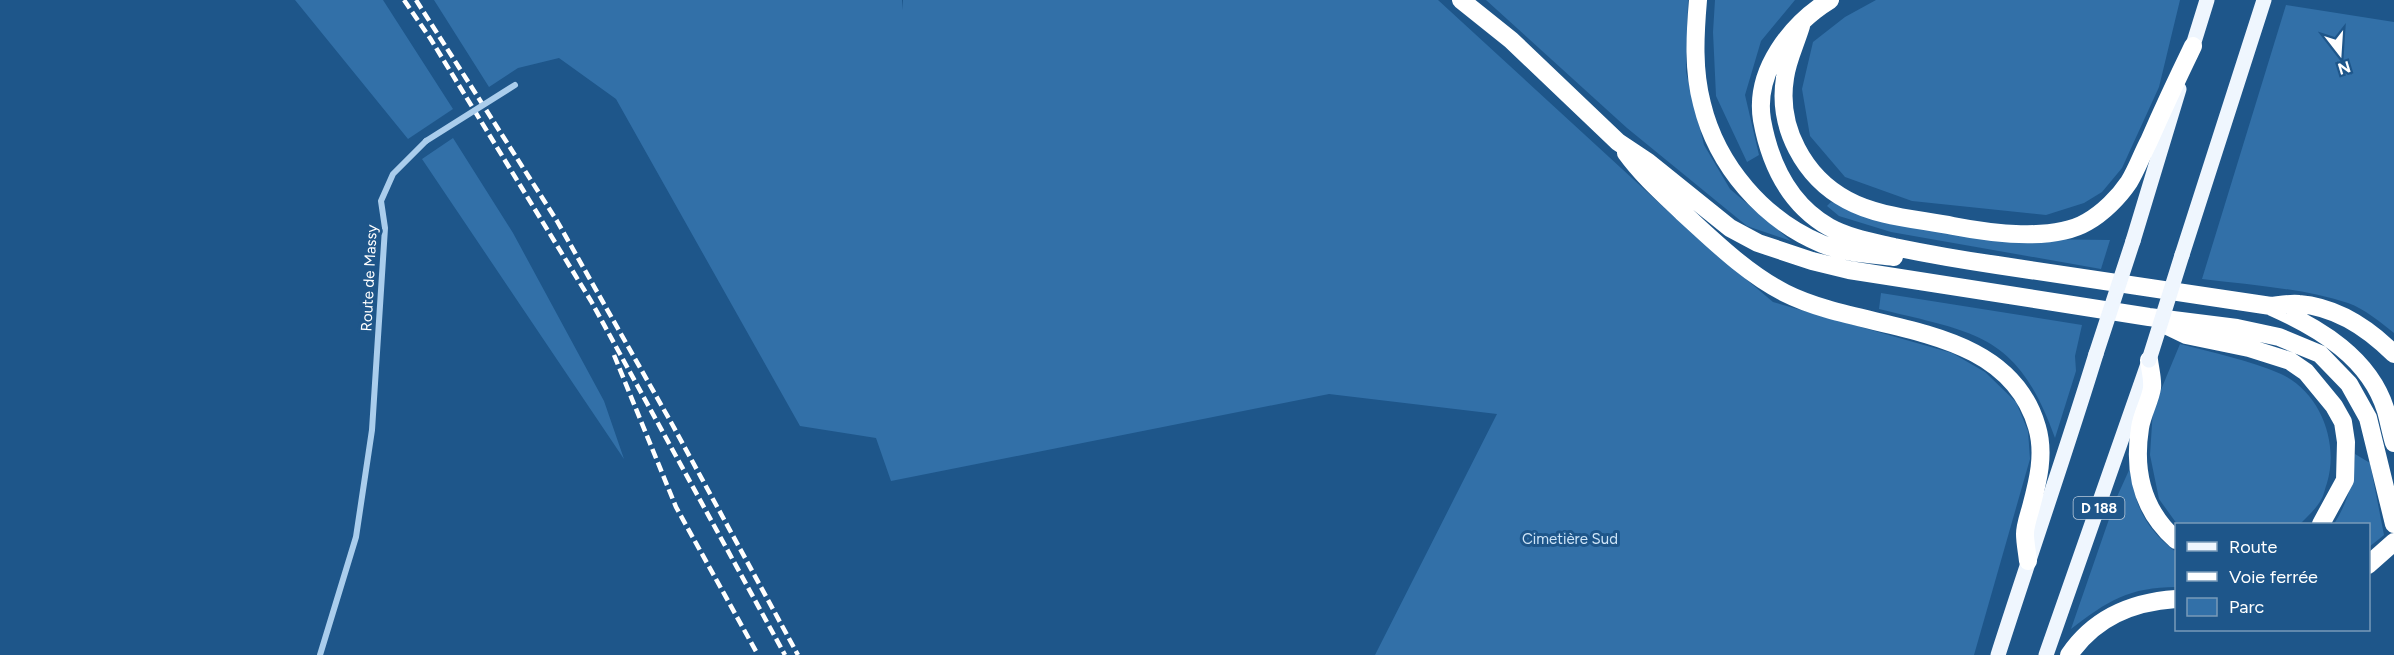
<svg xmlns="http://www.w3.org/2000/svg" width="2394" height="655" font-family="Figtree,sans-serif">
  <rect width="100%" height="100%" fill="#1e568a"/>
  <path fill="#3270a8" d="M 295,0 L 383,0 L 453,109 L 408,139 Z
    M 434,0 L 902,0 L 903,10 L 903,0 L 1438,0 L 1694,235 L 1773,302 L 1952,353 L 1985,372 L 2016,402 L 2028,431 L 2030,459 L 1974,655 L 1375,655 L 1497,414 L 1329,394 L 891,481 L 876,438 L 800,426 L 616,99 L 559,58 L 518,68 L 489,87 Z
    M 1486,0 L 1688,0 L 1686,72 L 1704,145 L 1730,189 L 1791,241 L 1747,226 L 1627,128 Z
    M 1715,0 L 1795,0 L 1761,41 L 1745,95 L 1759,155 L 1747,162 L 1716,96 L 1713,32 Z
    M 1876,0 L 2180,0 L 2159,87 L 2122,168 L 2102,192 L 2084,203 L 2046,215 L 1912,201 L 1845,177 L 1810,136 L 1802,89 L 1813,42 L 1845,17 Z
    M 2286,5 L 2394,22 L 2394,333 C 2380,322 2365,309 2348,303 C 2302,288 2250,285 2202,279 Z
    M 453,138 L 513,233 L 604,401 L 624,459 L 422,159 Z
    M 1831,202 L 1882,218 L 2024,239 L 2110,240 L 2101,269 L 1891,232 L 1839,216 L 1827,206 Z
    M 1881,293 L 2082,325 L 2075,356 L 2076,371 L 2055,438 C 2018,334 1977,333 1879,309 Z
    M 2180,344 C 2214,353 2249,360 2281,374 C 2321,393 2339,443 2327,483 C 2325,488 2324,495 2321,500 C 2316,509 2307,517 2300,524 L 2177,524 L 2159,499 L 2150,455 L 2153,409 Z
    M 2355,454 L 2370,463 L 2384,535 L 2369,547 L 2368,524 L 2334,524 C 2348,502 2354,480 2355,454 Z
    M 2130,468 C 2135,507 2145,528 2176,552 L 2176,587 C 2130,587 2107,601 2071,629 L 2116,499 Z"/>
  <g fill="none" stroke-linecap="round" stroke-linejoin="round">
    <path stroke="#aacdec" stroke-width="6" d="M 320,655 L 356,537 L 372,430 L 385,228 L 381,201 L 393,174 L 426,141"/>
    <path stroke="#eff6fe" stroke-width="15" d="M 2190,55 L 2207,0
      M 2133,241 L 2179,89
      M 2182,255 L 2264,0
      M 1998,655 C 2030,555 2065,455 2096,354
      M 2046,655 L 2149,361"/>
    <path stroke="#fff" stroke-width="18" d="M 1461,0 L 1511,40 L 1618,142 L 1648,162 L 1730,228 L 1758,243 L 1812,261 L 1849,270 L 2149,317 L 2237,328 L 2279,337 L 2320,354 L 2349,384 L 2368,418 L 2394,524
      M 1698,0 C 1695,35 1693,70 1702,104 C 1717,166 1764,220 1822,244 C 1845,253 1870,254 1894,257
      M 1830,0 C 1791,24 1754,71 1762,120 C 1770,164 1789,204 1829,227 C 1849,238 1873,242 1894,247 C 1928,254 1962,260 1997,265 C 2088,279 2179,293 2271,306 C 2280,305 2290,303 2299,304 C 2336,307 2369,329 2394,354
      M 1801,26 C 1796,43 1787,61 1785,78 C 1777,127 1804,177 1847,200 C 1878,217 1918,219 1953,226 C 1989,233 2053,242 2087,222 C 2103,213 2119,197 2129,182 C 2137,169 2142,154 2149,141 C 2163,109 2178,77 2193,46
      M 1626,153 C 1642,175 1662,193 1682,212 C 1714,241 1746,273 1785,293 C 1866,334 2006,320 2037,427 C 2045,454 2038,481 2031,507 C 2029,515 2025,525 2025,534 C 2025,542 2027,552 2028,561
      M 2272,307 C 2319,328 2370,358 2386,411 C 2389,422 2391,433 2394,443
      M 2161,323 L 2186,335 L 2249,348 L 2290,361 L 2306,372 L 2334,406 L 2343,422 L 2346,442 L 2345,480 L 2321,524
      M 2149,360 C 2150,369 2153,379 2152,388 C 2150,401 2142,414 2140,428 C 2133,472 2142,510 2176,540
      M 2368,565 L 2394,542
      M 2069,655 C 2095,617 2132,602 2176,599"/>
    <path stroke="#fff" stroke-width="4.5" stroke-dasharray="10 4.5" stroke-linecap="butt" d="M 404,0 L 430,38 L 591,301 L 785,655
      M 416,0 L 557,221 L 672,424 L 798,655
      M 614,355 L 676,507 L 758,655"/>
    <path stroke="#aacdec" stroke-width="6" d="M 426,141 L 515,85"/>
    <path stroke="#eff6fe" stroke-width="15" d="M 2096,354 L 2133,241
      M 2149,360 L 2182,255"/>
  </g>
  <g text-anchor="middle" stroke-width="6" stroke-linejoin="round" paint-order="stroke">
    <rect fill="#1e568a" stroke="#bcccdc" stroke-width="1.5" x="2073.5" y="497" width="51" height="22" rx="4.5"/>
    <g font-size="14" font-weight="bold" fill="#fff">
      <text x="2099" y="513">D 188</text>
    </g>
    <g font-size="15" fill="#fff" stroke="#1e568a">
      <text transform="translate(369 278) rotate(-87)" y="5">Route de Massy</text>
    </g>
    <g font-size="15" fill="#cfe5f8" stroke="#1e568a">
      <text x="1570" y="544">Cimetière Sud</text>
    </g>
  </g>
  <rect x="2175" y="523" width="195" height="108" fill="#1e568a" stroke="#789ab9" stroke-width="1.5"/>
  <rect x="2187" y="542" width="30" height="9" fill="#eff6fe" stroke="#789ab9" stroke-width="1.5"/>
  <text x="2229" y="553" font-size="18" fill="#ffffff">Route</text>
  <rect x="2187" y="572" width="30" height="9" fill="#ffffff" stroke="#789ab9" stroke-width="1.5"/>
  <text x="2229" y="583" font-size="18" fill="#ffffff">Voie ferrée</text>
  <rect x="2187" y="598" width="30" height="18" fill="#3270a8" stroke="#789ab9" stroke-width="1.5"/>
  <text x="2229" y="613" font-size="18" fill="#ffffff">Parc</text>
  <g transform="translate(2340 54) rotate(163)" stroke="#1e568a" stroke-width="4.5" paint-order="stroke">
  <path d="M0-4.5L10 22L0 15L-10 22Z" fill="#ffffff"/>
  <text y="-9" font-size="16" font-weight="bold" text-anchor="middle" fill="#ffffff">N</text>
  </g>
</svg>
